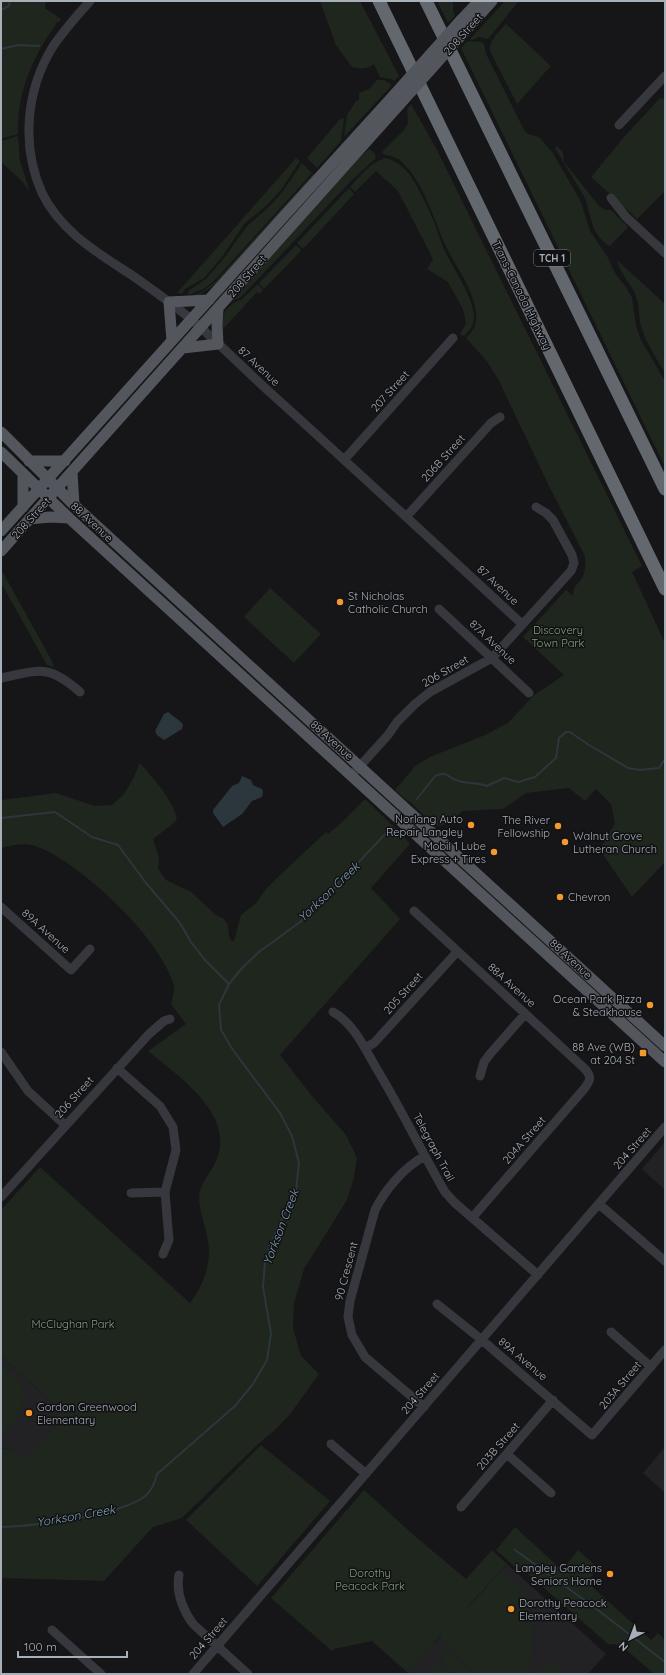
<svg xmlns="http://www.w3.org/2000/svg" width="666" height="1675" font-family="Quicksand,sans-serif">
  <rect width="100%" height="100%" fill="#161618"/>
  <path fill="#222225" d="M 665,1142 L 665,1190 L 642,1169 Z
    M 1,1356 L 53,1403 L 59,1423 L 25,1461 L 11,1448 L 1,1449 Z
    M 665,1447 L 665,1493 L 643,1473 Z
    M 507,1564 L 606,1654 L 588,1674 L 407,1674 Z"/>
  <path fill="#1e261e" d="M 1,1 L 46,1 L 45,8 L 61,19 L 58,23 L 56,22 L 55,24 L 56,25 C 32,57 17,93 18,134 L 1,139 Z
    M 320,1 L 360,1 L 399,76 L 394,81 L 391,79 L 380,77 L 374,64 C 367,70 361,69 352,67 L 336,45 Z
    M 437,1 L 453,1 L 453,11 L 455,16 L 448,23 Z
    M 505,1 L 519,1 L 488,39 L 479,37 L 473,40 L 470,39 Z
    M 506,24 L 551,66 L 517,104 L 490,51 C 489,40 499,32 506,24 Z
    M 468,41 L 482,42 L 484,44 L 486,54 L 524,130 L 528,134 L 539,137 L 553,153 L 581,202 L 590,231 L 607,256 L 616,275 L 626,287 L 632,298 L 636,326 L 641,340 L 665,381 L 665,467 L 461,48 Z
    M 377,80 L 384,80 L 392,85 L 344,137 L 347,115 L 356,101 L 359,100 L 359,93 L 369,89 Z
    M 660,98 L 665,99 L 665,191 L 637,219 L 591,177 L 625,136 Z
    M 411,104 L 436,148 L 642,566 L 632,572 L 665,643 L 665,862 L 632,897 L 600,850 L 615,823 L 611,804 L 596,789 L 585,801 L 569,788 L 526,793 L 503,809 L 462,811 C 455,818 445,828 434,825 L 409,801 L 408,801 L 395,790 L 415,766 L 430,757 L 485,735 L 508,723 L 533,696 L 564,675 L 523,637 L 566,590 L 573,596 C 573,584 579,585 583,576 C 586,570 585,563 585,556 L 550,488 L 498,379 L 486,360 L 466,338 C 473,331 477,325 476,314 C 474,288 454,265 444,242 C 433,216 424,185 404,164 C 398,157 390,156 383,154 L 383,151 L 404,130 L 408,123 L 407,109 Z
    M 343,118 L 344,119 L 341,141 L 317,168 L 307,158 L 340,119 Z
    M 18,136 L 20,161 L 29,189 L 28,190 L 22,181 L 1,162 L 1,141 Z
    M 557,146 L 563,152 L 564,162 L 600,207 L 606,210 L 611,210 L 628,227 L 610,246 L 607,245 L 599,237 L 594,229 L 585,198 L 555,148 Z
    M 369,149 L 374,152 L 376,158 L 351,181 L 241,297 L 233,301 L 288,236 L 357,160 Z
    M 296,158 L 300,161 L 281,190 L 267,205 L 244,224 L 222,257 L 204,278 L 185,289 L 182,294 L 177,293 Z
    M 385,158 C 396,160 403,167 410,175 C 418,186 436,223 439,236 C 440,239 441,242 442,245 C 450,264 475,298 474,318 C 474,326 469,331 464,336 L 460,334 L 466,324 L 463,309 L 448,282 L 427,269 L 433,259 L 398,191 L 376,171 L 355,192 L 350,187 C 360,176 371,162 385,158 Z
    M 302,163 L 312,173 L 215,280 L 205,288 L 189,295 L 188,291 L 206,279 L 224,258 L 247,226 L 271,205 L 283,191 Z
    M 313,174 L 314,175 L 217,283 L 199,295 L 191,296 L 202,292 L 215,282 Z
    M 349,188 L 354,194 L 305,247 L 302,248 L 297,243 Z
    M 296,245 L 301,250 L 300,252 L 264,289 L 259,283 Z
    M 617,260 L 665,304 L 665,373 C 657,359 647,345 642,329 C 638,319 640,306 636,296 C 631,283 620,274 617,260 Z
    M 258,284 L 263,290 L 260,294 L 257,292 L 225,327 L 223,329 L 222,322 L 225,311 L 233,303 L 242,299 Z
    M 1,569 L 52,661 L 54,667 L 47,665 L 1,583 Z
    M 270,588 L 321,634 L 294,663 L 244,617 Z
    M 140,763 C 154,780 171,796 177,819 L 174,823 L 153,839 L 159,858 L 158,869 L 166,880 L 191,892 L 216,915 L 224,919 L 228,925 L 229,936 L 232,941 L 234,941 L 241,915 L 256,903 L 266,889 L 280,875 L 326,832 L 328,834 L 340,824 L 365,799 L 394,827 L 395,827 L 410,844 L 371,888 L 400,919 L 280,1055 L 312,1096 L 346,1135 L 357,1158 L 354,1177 L 347,1200 L 304,1269 L 294,1303 L 293,1328 L 301,1356 L 319,1374 L 291,1413 L 276,1429 L 257,1445 L 182,1518 L 153,1527 L 104,1581 L 3,1578 L 1,1581 L 1,1449 L 11,1448 L 25,1460 L 59,1423 L 53,1403 L 1,1356 L 1,1210 L 40,1167 L 190,1303 C 203,1286 212,1263 208,1241 C 206,1226 199,1212 199,1196 C 200,1182 213,1171 217,1158 C 234,1113 178,1076 148,1051 L 186,1024 L 171,1004 C 172,999 175,991 174,986 C 162,940 85,868 43,849 C 39,848 35,845 31,845 C 22,843 10,846 1,848 L 1,800 L 56,793 L 95,806 L 112,805 L 124,794 L 133,779 Z
    M 1,1365 C 7,1370 18,1376 21,1384 C 31,1404 13,1424 1,1438 Z
    M 261,1445 L 330,1501 L 257,1586 L 186,1520 Z
    M 364,1490 L 416,1537 L 466,1579 L 492,1550 L 507,1564 L 458,1617 L 501,1573 C 507,1578 515,1583 520,1589 C 536,1614 535,1647 527,1674 L 476,1674 L 442,1643 L 441,1636 L 434,1643 L 435,1645 L 408,1673 L 372,1641 L 334,1649 L 332,1651 L 271,1598 Z
    M 515,1527 L 562,1570 L 578,1550 L 598,1568 L 587,1582 L 651,1640 L 658,1633 L 665,1640 L 665,1674 L 654,1674 L 621,1645 L 608,1644 L 521,1568 L 515,1567 L 496,1550 Z
    M 448,1652 L 473,1674 L 457,1674 L 441,1660 Z
    M 549,1660 L 565,1674 L 536,1674 Z
    M 439,1663 L 451,1674 L 429,1674 Z"/>
  <path fill="#2b373c" d="M 168,712 L 181,722 L 183,725 L 182,729 L 164,740 L 157,735 L 155,731 L 164,714 Z
    M 242,776 L 251,780 L 253,785 L 262,789 L 263,792 L 262,797 L 252,801 L 242,814 L 223,827 L 213,813 L 213,810 L 232,786 L 239,783 Z"/>
  <g fill="none" stroke-linecap="round" stroke-linejoin="round">
    <path stroke="#2b373c" stroke-width="2" d="M 1,10 L 9,6 L 10,1
      M 1,49 L 18,45 L 39,46
      M 417,799 L 435,776 C 438,775 442,773 445,774 C 448,775 452,779 456,780 C 466,784 476,782 487,786 L 504,778 L 518,782 L 535,777 L 556,758 L 559,738 L 566,732 L 570,732 L 589,745 L 628,768 L 640,770 L 659,768 L 665,759
      M 1,818 L 55,812 L 92,837 L 118,845 L 146,883 L 180,923 L 191,942 L 205,960 L 229,984
      M 1,1527 C 35,1526 117,1516 144,1497 C 151,1492 155,1483 157,1474 L 235,1406 L 253,1384 L 267,1360 L 271,1334 L 263,1287 L 265,1261 L 274,1236 L 296,1190 L 299,1163 L 292,1136 L 280,1113 L 233,1050 L 221,1030 L 219,1005 L 229,984 L 243,967 L 259,952 L 300,922 L 318,905 L 390,829
      M 515,1550 L 594,1607 L 665,1662"/>
    <path stroke="#37383d" stroke-width="9" d="M 90,1 C 77,16 63,31 52,48 C 26,91 21,146 42,193 C 61,232 98,253 133,276 C 153,290 173,304 192,320 C 220,344 246,371 274,396 C 357,471 440,548 522,624
      M 619,125 L 665,76
      M 611,198 L 626,217 L 665,253
      M 344,460 L 453,338
      M 406,517 L 491,423 L 500,417
      M 439,609 L 529,693
      M 1,678 C 40,670 48,664 80,692
      M 351,776 L 388,735 L 397,722 L 415,704 L 430,692 L 492,658 L 571,571 L 574,563 L 572,555 L 553,520 L 546,513 L 536,507
      M 1,907 L 71,970 L 90,949
      M 414,911 L 584,1068 C 592,1076 591,1080 584,1089 L 472,1218
      M 333,1012 C 354,1023 366,1051 378,1071 C 402,1111 422,1152 445,1192 L 454,1202 L 538,1275
      M 365,1048 L 374,1043 L 457,952
      M 1,1052 L 28,1091 L 65,1125
      M 117,1068 L 160,1106 L 173,1127 L 176,1150 L 165,1192 L 169,1240 L 163,1254
      M 480,1076 L 484,1062 L 490,1054 L 525,1014
      M 131,1193 L 165,1192
      M 1,1197 L 149,1034 L 164,1021 L 170,1019
      M 599,1204 L 665,1261
      M 437,1304 L 482,1340 L 592,1435 L 665,1350
      M 611,1332 L 651,1367
      M 424,1407 L 365,1357 L 352,1335 L 348,1317 L 350,1301 L 375,1210 C 385,1190 404,1167 425,1156
      M 331,1444 L 366,1474
      M 507,1454 L 551,1493
      M 461,1507 L 553,1400
      M 179,1575 C 176,1592 183,1610 193,1624 L 248,1674
      M 52,1630 L 101,1674
      M 193,1674 L 665,1127"/>
    <path stroke="#53565c" stroke-width="11" d="M 461,20 L 479,1
      M 466,30 L 492,1
      M 172,341 L 169,302 L 209,300
      M 183,348 L 218,344 L 217,325 L 218,309
      M 1,432 L 74,505 L 665,1046
      M 1,452 L 69,518 L 665,1062
      M 29,461 L 65,461
      M 72,472 L 74,505
      M 23,507 L 23,474
      M 29,519 L 50,517 L 69,518
      M 1,531 L 285,215 L 394,95
      M 1,551 L 399,105"/>
    <path stroke="#63676e" stroke-width="13" d="M 379,1 L 665,589
      M 426,1 L 665,489"/>
    <path stroke="#53565c" stroke-width="11" d="M 394,95 L 461,20
      M 399,105 L 466,30"/>
  </g>
  <g fill="#f59830" stroke="#111113" stroke-width="1.5">
    <circle cx="340" cy="602" r="4"/>
    <circle cx="471" cy="825" r="4"/>
    <circle cx="558" cy="826" r="4"/>
    <circle cx="565" cy="842" r="4"/>
    <circle cx="494" cy="852" r="4"/>
    <circle cx="560" cy="897" r="4"/>
    <circle cx="650" cy="1005" r="4"/>
    <rect x="639" y="1049" width="8" height="8" rx="2"/>
    <circle cx="29" cy="1413" r="4"/>
    <circle cx="610" cy="1574" r="4"/>
    <circle cx="511" cy="1609" r="4"/>
  </g>
  <g text-anchor="middle" stroke-width="3" stroke-linejoin="round" paint-order="stroke">
    <rect fill="#111113" stroke="#7a8086" stroke-width="1" x="534" y="250" width="36" height="16" rx="3"/>
    <g font-size="10" font-weight="bold" fill="#a7afb8">
      <text x="552" y="262">TCH 1</text>
    </g>
    <g font-size="11" fill="#a7afb8" stroke="#111113">
      <text transform="translate(463 34) rotate(-48)" y="4">208 Street</text>
      <text transform="translate(247 276) rotate(-49)" y="4">208 Street</text>
      <text transform="translate(522 295) rotate(64)" y="4">Trans-Canada Highway</text>
      <text transform="translate(259 366) rotate(43)" y="4">87 Avenue</text>
      <text transform="translate(390 391) rotate(-48)" y="4">207 Street</text>
      <text transform="translate(443 458) rotate(-48)" y="4">206B Street</text>
      <text transform="translate(31 518) rotate(-48)" y="4">208 Street</text>
      <text transform="translate(92 522) rotate(43)" y="4">88 Avenue</text>
      <text transform="translate(498 585) rotate(43)" y="4">87 Avenue</text>
      <text transform="translate(493 642) rotate(43)" y="4">87A Avenue</text>
      <text transform="translate(445 671) rotate(-30)" y="4">206 Street</text>
      <text transform="translate(332 740) rotate(42)" y="4">88 Avenue</text>
      <text transform="translate(46 931) rotate(42)" y="4">89A Avenue</text>
      <text transform="translate(571 959) rotate(43)" y="4">88 Avenue</text>
      <text transform="translate(512 985) rotate(42)" y="4">88A Avenue</text>
      <text transform="translate(403 993) rotate(-48)" y="4">205 Street</text>
      <text transform="translate(74 1097) rotate(-48)" y="4">206 Street</text>
      <text transform="translate(524 1140) rotate(-49)" y="4">204A Street</text>
      <text transform="translate(434 1147) rotate(62)" y="4">Telegraph Trail</text>
      <text transform="translate(632 1148) rotate(-49)" y="4">204 Street</text>
      <text transform="translate(346 1271) rotate(-75)" y="4">90 Crescent</text>
      <text transform="translate(523 1359) rotate(40)" y="4">89A Avenue</text>
      <text transform="translate(620 1385) rotate(-50)" y="4">203A Street</text>
      <text transform="translate(420 1393) rotate(-49)" y="4">204 Street</text>
      <text transform="translate(498 1446) rotate(-49)" y="4">203B Street</text>
      <text transform="translate(208 1638) rotate(-49)" y="4">204 Street</text>
    </g>
    <g font-size="11" fill="#a7afb8" stroke="#111113" text-anchor="end">
      <text x="348" y="600" text-anchor="start">St Nicholas<tspan x="348" dy="13">Catholic Church</tspan></text>
      <text x="463" y="823">Norlang Auto<tspan x="463" dy="13">Repair Langley</tspan></text>
      <text x="550" y="824">The River<tspan x="550" dy="13">Fellowship</tspan></text>
      <text x="573" y="840" text-anchor="start">Walnut Grove<tspan x="573" dy="13">Lutheran Church</tspan></text>
      <text x="486" y="850">Mobil 1 Lube<tspan x="486" dy="13">Express + Tires</tspan></text>
      <text x="568" y="901" text-anchor="start">Chevron</text>
      <text x="642" y="1003">Ocean Park Pizza<tspan x="642" dy="13">&amp; Steakhouse</tspan></text>
      <text x="635" y="1051">88 Ave (WB)<tspan x="635" dy="13">at 204 St</tspan></text>
      <text x="37" y="1411" text-anchor="start">Gordon Greenwood<tspan x="37" dy="13">Elementary</tspan></text>
      <text x="602" y="1572">Langley Gardens<tspan x="602" dy="13">Seniors Home</tspan></text>
      <text x="519" y="1607" text-anchor="start">Dorothy Peacock<tspan x="519" dy="13">Elementary</tspan></text>
    </g>
    <g font-size="11" fill="#81a37e" stroke="#111113">
      <text x="558" y="634">Discovery<tspan x="558" dy="13">Town Park</tspan></text>
      <text x="73" y="1328">McClughan Park</text>
      <text x="370" y="1577">Dorothy<tspan x="370" dy="13">Peacock Park</tspan></text>
    </g>
    <g font-size="12" font-style="italic" fill="#7ea2b4" stroke="#111113">
      <text transform="translate(329 892) rotate(-44)" y="4">Yorkson Creek</text>
      <text transform="translate(281 1227) rotate(-69)" y="4">Yorkson Creek</text>
      <text transform="translate(76 1516) rotate(-10)" y="4">Yorkson Creek</text>
    </g>
  </g>
  <rect width="666" height="1675" fill="none" stroke="#a7afb8" stroke-width="4"/>
  <g transform="translate(630 1639) rotate(222)" stroke="#111113" stroke-width="3" paint-order="stroke">
  <path d="M0-3L7 15L0 10L-7 15Z" fill="#a7afb8"/>
  <text y="-6" font-size="11" font-weight="bold" text-anchor="middle" fill="#a7afb8">N</text>
  </g>
  <path d="M18 1651v6h109v-6" fill="none" stroke="#a7afb8" stroke-width="2"/>
  <text x="24" y="1651" font-size="12" fill="#a7afb8" stroke="#111113" stroke-width="3" paint-order="stroke">100 m</text>
</svg>
